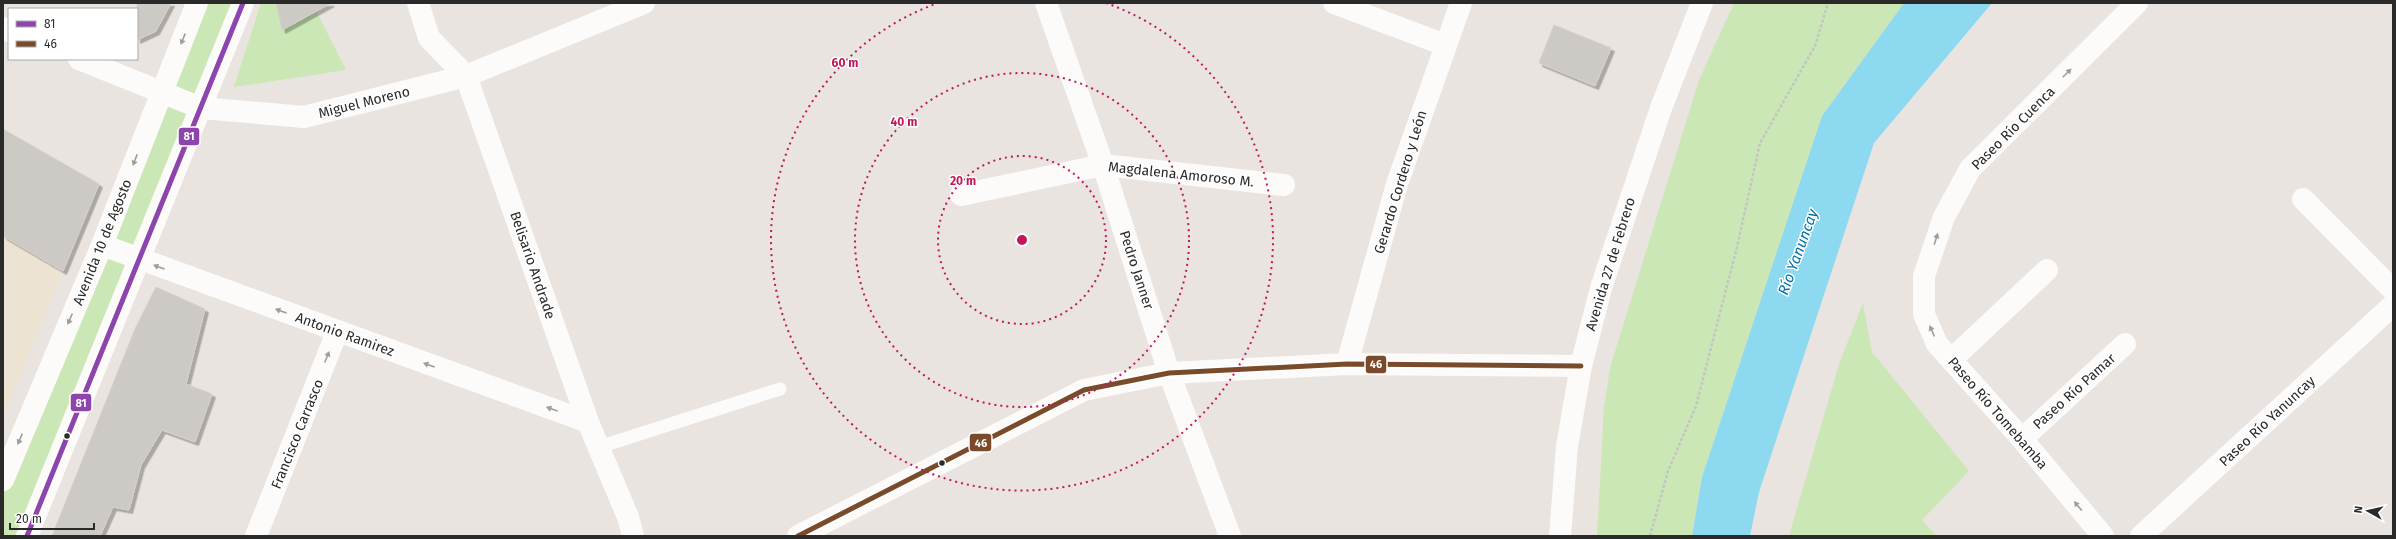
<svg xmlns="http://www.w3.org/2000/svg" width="2396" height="539" font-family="'Fira Sans',sans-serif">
  <defs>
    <filter id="shadow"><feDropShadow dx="3.5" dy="3.5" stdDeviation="0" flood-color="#0004"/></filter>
  </defs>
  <rect width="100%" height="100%" fill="#e9e4df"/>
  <path fill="#ede3d3" d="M 3,236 L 63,271 L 3,418 Z"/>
  <path fill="#cae7b5" d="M 197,3 L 243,3 L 27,536 L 3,536 L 3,480 Z
    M 261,3 L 276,3 L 282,30 L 316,11 L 346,70 L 234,87 Z
    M 1734,3 L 1904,3 L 1822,116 L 1702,477 L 1692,536 L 1597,536 L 1604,408 L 1610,368 L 1699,80 Z
    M 1863,303 L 1872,352 L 1969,471 L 1922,520 L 1936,536 L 1789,536 L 1839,364 Z"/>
  <path fill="#8dd9f0" d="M 1904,3 L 1992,3 L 1874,143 L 1759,492 L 1750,536 L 1692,536 L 1702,477 L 1822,116 Z"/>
  <path fill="#cdcac6" stroke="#d4d0cb" filter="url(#shadow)" d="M 137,3 L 171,3 L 156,31 L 137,40 Z
    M 276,3 L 331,3 L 282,30 Z
    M 1554,25 L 1611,48 L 1595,86 L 1539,63 Z
    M 3,129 L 99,184 L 63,271 L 3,236 Z
    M 156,287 L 205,309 L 186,384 L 212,394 L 195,442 L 162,430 L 141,465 L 129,510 L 113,507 L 100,536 L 52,536 L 135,329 Z"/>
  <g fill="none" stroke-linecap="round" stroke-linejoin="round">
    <path stroke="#c5c4c4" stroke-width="2.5" stroke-dasharray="3 2" stroke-linecap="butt" d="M 1650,536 L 1668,471 L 1696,406 L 1737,247 L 1760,143 L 1815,46 L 1828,3"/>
    <path stroke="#fcfbfa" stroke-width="13" d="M 599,447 L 780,389"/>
    <path stroke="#fcfbfa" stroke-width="22" d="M 418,3 L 429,38 L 466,76 L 588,422 L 628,517 L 633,536
      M 1046,3 L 1103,165 L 1169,373 L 1230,536
      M 1334,3 L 1445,45
      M 3,28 L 9,31
      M 79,59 L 201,108 L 304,117 L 466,76 L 644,3
      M 961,195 L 1103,165 L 1284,185
      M 2303,199 L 2393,290
      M 102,245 L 588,422
      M 1952,359 L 2047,270
      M 1347,364 L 1397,184 L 1461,3
      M 2022,439 L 2125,344
      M 256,536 L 337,332
      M 798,536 L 1084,390 L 1169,373 L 1347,364 L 1581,366
      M 2103,536 L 2022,439 L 1937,344 L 1924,314 L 1924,276 L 1944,217 L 1970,169 L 2137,3
      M 2141,536 L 2393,305"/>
    <path stroke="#fcfbfa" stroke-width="22" d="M 3,480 L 102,245 L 197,3
      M 27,536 L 243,3
      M 1560,536 L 1567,446 L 1581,366 L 1601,288 L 1661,108 L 1702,3"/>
    <defs>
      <path id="bus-1" d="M 27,536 L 243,3"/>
      <path id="bus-2" d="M 798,536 L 1084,390 L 1169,373 L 1347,364 L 1581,366"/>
    </defs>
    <use href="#bus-1" stroke="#fff" stroke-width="8"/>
    <use href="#bus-2" stroke="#fff" stroke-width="8"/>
    <use href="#bus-1" stroke="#8e44ad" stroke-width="5"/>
    <use href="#bus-2" stroke="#7a4b2a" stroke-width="5"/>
  </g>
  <defs><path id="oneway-solid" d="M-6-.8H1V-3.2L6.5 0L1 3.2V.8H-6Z"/></defs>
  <g fill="#9e9d9c">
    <use href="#oneway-solid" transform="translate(183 39) rotate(112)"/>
    <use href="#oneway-solid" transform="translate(2067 73) rotate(-45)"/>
    <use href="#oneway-solid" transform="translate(135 160) rotate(111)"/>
    <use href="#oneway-solid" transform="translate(1936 239) rotate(-72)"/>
    <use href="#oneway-solid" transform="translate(159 267) rotate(-160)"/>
    <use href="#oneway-solid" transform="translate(281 311) rotate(-160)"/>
    <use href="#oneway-solid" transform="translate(70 319) rotate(113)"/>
    <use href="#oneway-solid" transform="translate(1932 331) rotate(-114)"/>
    <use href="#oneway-solid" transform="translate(327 357) rotate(-68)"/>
    <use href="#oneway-solid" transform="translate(429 365) rotate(-160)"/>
    <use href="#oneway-solid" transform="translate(552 409) rotate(-160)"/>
    <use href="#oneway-solid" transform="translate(20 439) rotate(113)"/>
    <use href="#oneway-solid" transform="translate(2078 506) rotate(-130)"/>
  </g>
  <g fill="none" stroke="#c2185b" stroke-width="2" stroke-dasharray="2 4">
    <circle cx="1022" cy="240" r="84"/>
    <circle cx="1022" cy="240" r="167"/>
    <path d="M1106 3A251 251 0 1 1 938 3"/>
  </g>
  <g fill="#2a2a2a" stroke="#fff" stroke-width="1.5">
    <circle cx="67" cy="436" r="3.5"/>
    <circle cx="942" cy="463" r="3.5"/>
  </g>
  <g text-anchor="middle" stroke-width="3" stroke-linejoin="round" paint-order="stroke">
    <g font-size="14" fill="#2a2a2a" stroke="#fff">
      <text transform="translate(364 102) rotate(-14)" y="5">Miguel Moreno</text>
      <text transform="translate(2013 128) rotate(-45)" y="5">Paseo Río Cuenca</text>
      <text transform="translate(1181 174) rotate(6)" y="5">Magdalena Amoroso M.</text>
      <text transform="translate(1400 182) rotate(-73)" y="5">Gerardo Cordero y León</text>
      <text transform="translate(102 242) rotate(-68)" y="5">Avenida 10 de Agosto</text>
      <text transform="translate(1610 264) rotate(-73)" y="5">Avenida 27 de Febrero</text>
      <text transform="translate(533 265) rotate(71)" y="5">Belisario Andrade</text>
      <text transform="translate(1137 270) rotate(72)" y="5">Pedro Janner</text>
      <text transform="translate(345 334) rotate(20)" y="5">Antonio Ramirez</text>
      <text transform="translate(2074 391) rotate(-42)" y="5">Paseo Río Pamar</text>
      <text transform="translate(1998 413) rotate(49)" y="5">Paseo Río Tomebamba</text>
      <text transform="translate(2267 421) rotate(-43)" y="5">Paseo Río Yanuncay</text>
      <text transform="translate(297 434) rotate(-68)" y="5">Francisco Carrasco</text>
    </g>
    <g font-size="15" font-style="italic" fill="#0270a6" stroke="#fff">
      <text transform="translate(1798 252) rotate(-70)" y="5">Río Yanuncay</text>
    </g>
  </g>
  <circle cx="1022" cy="240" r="6" fill="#c2185b" stroke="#fff" stroke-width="2"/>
  <g font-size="12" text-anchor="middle" font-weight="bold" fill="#c2185b" stroke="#fff" stroke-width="3" stroke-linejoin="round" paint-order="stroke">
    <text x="845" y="67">60 m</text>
    <text x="904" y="126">40 m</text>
    <text x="963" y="185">20 m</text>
  </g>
  <g stroke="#fff" stroke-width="1.5">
    <rect x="178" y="127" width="22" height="19" rx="4" fill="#8e44ad"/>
    <rect x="1365" y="355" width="22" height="19" rx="4" fill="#7a4b2a"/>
    <rect x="70" y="393" width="22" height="19" rx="4" fill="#8e44ad"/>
    <rect x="969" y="433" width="23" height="19" rx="4" fill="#7a4b2a"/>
  </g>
  <g font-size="11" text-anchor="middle" font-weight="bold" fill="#fff">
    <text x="189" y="140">81</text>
    <text x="1376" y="368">46</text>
    <text x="81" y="407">81</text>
    <text x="981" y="447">46</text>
  </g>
  <rect width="2396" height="539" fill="none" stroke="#2a2a2a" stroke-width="8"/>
  <rect x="8" y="8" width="130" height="52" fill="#ffffff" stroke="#aaaaaa"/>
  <rect x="16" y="21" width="20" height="6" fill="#8e44ad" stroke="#aaaaaa"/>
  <text x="44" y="28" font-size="12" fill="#2a2a2a">81</text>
  <rect x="16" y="41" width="20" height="6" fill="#7a4b2a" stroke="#aaaaaa"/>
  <text x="44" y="48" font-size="12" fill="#2a2a2a">46</text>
  <g transform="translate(2368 511) rotate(278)" stroke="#ffffff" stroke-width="3" paint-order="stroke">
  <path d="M0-3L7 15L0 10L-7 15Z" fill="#2a2a2a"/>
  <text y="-6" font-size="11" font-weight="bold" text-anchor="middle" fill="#2a2a2a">N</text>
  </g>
  <path d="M10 523v6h84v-6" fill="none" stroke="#2a2a2a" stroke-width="2"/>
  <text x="16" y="523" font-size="12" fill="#2a2a2a" stroke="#ffffff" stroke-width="3" paint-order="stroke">20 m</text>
</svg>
